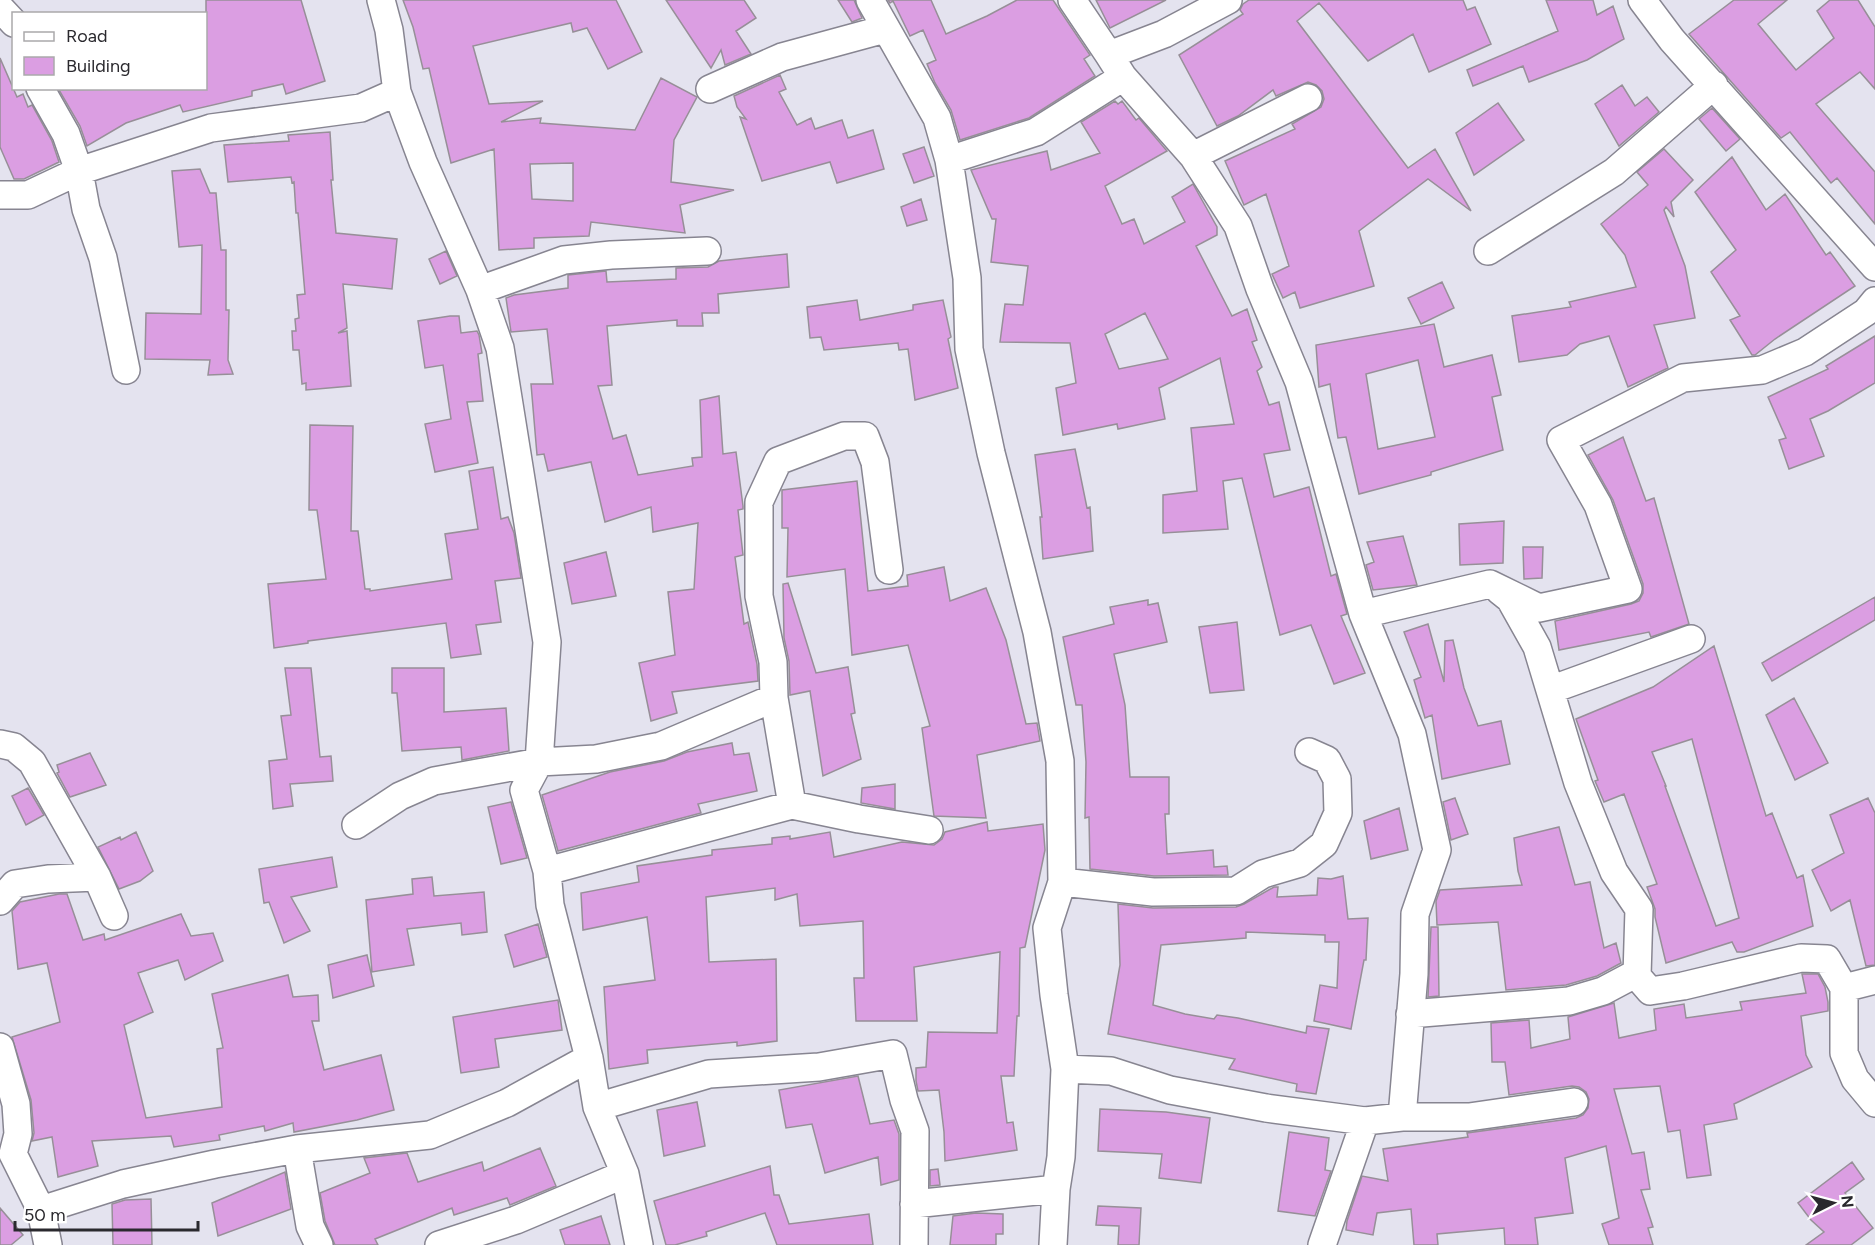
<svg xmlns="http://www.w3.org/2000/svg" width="1875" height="1245" font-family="Figtree,sans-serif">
  <rect width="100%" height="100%" fill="#e4e3ef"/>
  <path fill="#db9ee2" stroke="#978f98" stroke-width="1.5" fill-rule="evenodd" d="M 206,0 L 301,0 L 325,81 L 286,94 L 283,84 L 252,91 L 252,96 L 183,112 L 180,105 L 126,123 L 87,146 L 80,126 L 59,90 L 206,88 Z
    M 403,0 L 616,0 L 642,52 L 608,69 L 587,28 L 573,32 L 571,23 L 473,46 L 489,104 L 543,101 L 501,122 L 541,118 L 540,123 L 635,130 L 661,78 L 697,97 L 674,140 L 671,182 L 734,190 L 680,205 L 685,233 L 591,222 L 589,236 L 534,238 L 534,248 L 499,250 L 494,149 L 451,163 L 429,68 L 423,69 L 413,27 ZM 573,163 L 573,201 L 532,199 L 530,164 Z
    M 666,0 L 744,0 L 756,18 L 736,31 L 751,54 L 725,65 L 721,50 L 711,68 Z
    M 838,0 L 854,0 L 862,18 L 852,22 Z
    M 888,0 L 931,0 L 946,34 L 987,16 L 1017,0 L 1053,0 L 1090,55 L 1084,59 L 1095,76 L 1029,118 L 960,140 L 951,110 L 935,83 L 927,64 L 936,60 L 923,30 L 910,36 L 893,1 L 890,3 Z
    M 1096,0 L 1166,0 L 1110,28 Z
    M 1249,0 L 1463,0 L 1467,10 L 1475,7 L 1491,44 L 1429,72 L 1413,34 L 1368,61 L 1319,3 L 1297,21 L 1408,168 L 1435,149 L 1471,211 L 1428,179 L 1359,231 L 1374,286 L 1300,308 L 1295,292 L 1283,298 L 1272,274 L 1289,266 L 1266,194 L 1244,205 L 1225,161 L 1295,129 L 1292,124 L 1321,107 L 1324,99 L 1322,91 L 1316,85 L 1308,82 L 1276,96 L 1273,90 L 1238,116 L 1217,126 L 1179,55 L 1243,14 L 1240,10 L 1243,4 Z
    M 1546,0 L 1593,0 L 1597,15 L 1613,6 L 1624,39 L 1587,60 L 1529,82 L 1523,66 L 1473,86 L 1467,70 L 1558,31 Z
    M 1734,0 L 1787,0 L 1758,24 L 1796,70 L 1834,38 L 1817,11 L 1830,0 L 1858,0 L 1875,27 L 1875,89 L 1860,72 L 1816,104 L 1875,172 L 1875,224 L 1837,178 L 1831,183 L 1790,132 L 1781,138 L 1689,34 Z
    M 0,58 L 17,97 L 23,94 L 28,107 L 32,105 L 52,141 L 59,162 L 24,179 L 14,179 L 0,147 Z
    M 780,75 L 786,89 L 779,92 L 797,125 L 811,118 L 815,129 L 842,120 L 848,138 L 873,130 L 884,169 L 837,183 L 830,162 L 762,181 L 740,117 L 746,119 L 737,107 L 734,96 Z
    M 1622,85 L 1635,106 L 1647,97 L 1659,112 L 1619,146 L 1595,104 Z
    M 1115,101 L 1118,104 L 1122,101 L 1136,120 L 1139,118 L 1167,151 L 1105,186 L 1122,224 L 1134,219 L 1144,244 L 1185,222 L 1172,197 L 1193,184 L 1217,227 L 1217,235 L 1196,246 L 1232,316 L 1247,309 L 1257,340 L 1252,342 L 1262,367 L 1257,371 L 1269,405 L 1279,402 L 1290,450 L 1264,454 L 1274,497 L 1309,487 L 1331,576 L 1336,574 L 1347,614 L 1341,616 L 1365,673 L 1334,684 L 1311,625 L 1280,635 L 1242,478 L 1223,481 L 1228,529 L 1163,533 L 1163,495 L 1197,491 L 1191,428 L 1234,424 L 1220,358 L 1159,388 L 1165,419 L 1118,429 L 1117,424 L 1063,435 L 1056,388 L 1076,383 L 1070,343 L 1000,342 L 1005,304 L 1023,305 L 1028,266 L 991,262 L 996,219 L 992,219 L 971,170 L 1047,151 L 1051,170 L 1100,153 L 1081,122 ZM 1145,313 L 1168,359 L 1119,369 L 1105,334 Z
    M 1498,103 L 1524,140 L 1474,175 L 1456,133 Z
    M 1712,108 L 1740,139 L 1726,151 L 1699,119 Z
    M 330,132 L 333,180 L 331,180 L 336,233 L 397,239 L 392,289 L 343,284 L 347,328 L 338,333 L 347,331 L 351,386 L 306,390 L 306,383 L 302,384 L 299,350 L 293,350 L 292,331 L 296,331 L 295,319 L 299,318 L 297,295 L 305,294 L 298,213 L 296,213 L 294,182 L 292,183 L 291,177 L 228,182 L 224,145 L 289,141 L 288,135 Z
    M 924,147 L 934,176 L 914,183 L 903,154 Z
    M 1664,149 L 1693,180 L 1671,202 L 1674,217 L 1666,207 L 1664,210 L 1685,266 L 1695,318 L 1654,325 L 1668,368 L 1628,387 L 1609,336 L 1580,344 L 1567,355 L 1519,362 L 1512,316 L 1571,307 L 1569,302 L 1636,287 L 1625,255 L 1601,224 L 1648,185 L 1637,172 Z
    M 1732,157 L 1766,210 L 1785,194 L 1826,255 L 1830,252 L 1855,286 L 1775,339 L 1755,355 L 1752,355 L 1730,320 L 1740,316 L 1711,272 L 1736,250 L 1695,192 Z
    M 200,169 L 210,193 L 216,193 L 221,250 L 226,250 L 226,310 L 229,310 L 228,360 L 233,374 L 208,375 L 210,360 L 145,359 L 146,313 L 201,314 L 202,245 L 179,247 L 172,171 Z
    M 921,199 L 927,220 L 907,226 L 901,207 Z
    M 446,251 L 457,276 L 440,284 L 429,259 Z
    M 787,254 L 789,287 L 718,294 L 719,313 L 702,313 L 703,326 L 677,326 L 677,320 L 607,326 L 612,385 L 598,386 L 613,439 L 626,435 L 638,475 L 693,466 L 692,458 L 702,457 L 700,400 L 719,396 L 723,454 L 736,452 L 743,506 L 743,509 L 738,510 L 743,555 L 735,557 L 744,624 L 748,622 L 757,664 L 758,681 L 672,692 L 677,713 L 651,721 L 639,663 L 675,655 L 668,592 L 694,589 L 698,523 L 653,532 L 651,507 L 605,522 L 591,462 L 548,471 L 544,454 L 537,455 L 531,384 L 553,384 L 547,329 L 511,332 L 506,298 L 514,295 L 568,288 L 568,275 L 606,271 L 607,282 L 676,279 L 676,268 L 708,267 L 719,261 Z
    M 1442,282 L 1454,308 L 1421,324 L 1408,298 Z
    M 857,300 L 860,320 L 913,310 L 913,305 L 943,300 L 951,337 L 948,339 L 958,388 L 915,400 L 908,349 L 899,350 L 898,343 L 824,350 L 821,337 L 810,338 L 807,307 Z
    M 450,316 L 459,316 L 461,333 L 477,331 L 479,335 L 482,353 L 478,354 L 483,401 L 467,402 L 478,463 L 435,472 L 425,424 L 451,419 L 443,365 L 425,368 L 418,321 Z
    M 1434,324 L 1444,367 L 1492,355 L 1501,395 L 1492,397 L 1503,450 L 1431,472 L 1431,475 L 1359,494 L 1346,437 L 1338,438 L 1330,384 L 1319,387 L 1316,345 ZM 1418,360 L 1435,437 L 1378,449 L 1366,374 Z
    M 1875,336 L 1875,383 L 1828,411 L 1810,419 L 1824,456 L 1789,469 L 1779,440 L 1786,438 L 1768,397 L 1828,369 L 1826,366 Z
    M 310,425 L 353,426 L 351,531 L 358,531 L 365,589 L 370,589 L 370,591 L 452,579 L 445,534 L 478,529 L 469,471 L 493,467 L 501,519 L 508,517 L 514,533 L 521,578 L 495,581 L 501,622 L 476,625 L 481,654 L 451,658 L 446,623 L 308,641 L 308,643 L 274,648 L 268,584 L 326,579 L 317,510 L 309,510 Z
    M 1623,437 L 1646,501 L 1654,498 L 1689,624 L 1651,637 L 1649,632 L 1559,650 L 1555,621 L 1631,604 L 1639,601 L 1643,593 L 1643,584 L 1613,500 L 1588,455 Z
    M 1075,449 L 1087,508 L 1090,507 L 1093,551 L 1043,559 L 1040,517 L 1042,517 L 1035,455 Z
    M 857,481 L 868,591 L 908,586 L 907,575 L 944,567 L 950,601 L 986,588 L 1006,640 L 1026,724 L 1037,723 L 1040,741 L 977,755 L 986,818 L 934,816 L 922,728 L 930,726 L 908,645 L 852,655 L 845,569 L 787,577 L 788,528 L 782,528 L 782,490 Z
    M 1504,521 L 1503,563 L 1460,565 L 1459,524 Z
    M 1403,536 L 1417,585 L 1373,590 L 1366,565 L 1374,562 L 1367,542 Z
    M 1523,547 L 1543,547 L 1542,578 L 1524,579 Z
    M 606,552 L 616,596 L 572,604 L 564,563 Z
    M 788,583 L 816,673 L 848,667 L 855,713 L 851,714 L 861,759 L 823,776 L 810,691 L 790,695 L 789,661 L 784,638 L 783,584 Z
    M 1875,597 L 1875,620 L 1772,681 L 1762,663 Z
    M 1148,600 L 1148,605 L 1158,603 L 1167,642 L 1114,654 L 1125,705 L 1130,777 L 1169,777 L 1169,814 L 1165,814 L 1167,854 L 1213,850 L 1214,867 L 1227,866 L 1228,875 L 1154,876 L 1090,869 L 1089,817 L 1085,818 L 1086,762 L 1082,705 L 1076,705 L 1063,637 L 1114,624 L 1110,607 Z
    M 1237,622 L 1244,690 L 1210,693 L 1199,627 Z
    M 1428,624 L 1444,682 L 1445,641 L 1453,640 L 1464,688 L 1478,726 L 1501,721 L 1510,764 L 1442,779 L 1432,715 L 1425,718 L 1414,680 L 1421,677 L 1404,632 Z
    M 1714,646 L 1766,816 L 1772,813 L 1797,878 L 1803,875 L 1813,926 L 1744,952 L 1737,952 L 1732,942 L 1666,963 L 1655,917 L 1655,909 L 1647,887 L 1657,884 L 1624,794 L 1604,802 L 1595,781 L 1598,780 L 1576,719 L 1653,687 ZM 1692,739 L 1739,918 L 1716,926 L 1665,786 L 1666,786 L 1652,752 Z
    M 285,668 L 311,668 L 320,757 L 331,756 L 333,781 L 290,784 L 293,806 L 273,809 L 269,761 L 287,759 L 281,716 L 291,715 Z
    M 392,668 L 444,668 L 444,712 L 506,708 L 509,751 L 462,760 L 461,747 L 402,751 L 397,693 L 392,693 Z
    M 1794,698 L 1828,763 L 1795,780 L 1766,715 Z
    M 732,743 L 734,755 L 749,753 L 757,791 L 698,804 L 701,813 L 558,851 L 542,795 L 610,772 L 664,761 L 687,752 Z
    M 90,753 L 106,785 L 70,797 L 57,773 L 59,772 L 57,765 Z
    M 895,784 L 895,809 L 861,803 L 862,788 Z
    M 28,788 L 44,815 L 26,825 L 12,796 Z
    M 1455,798 L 1468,834 L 1451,840 L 1443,802 Z
    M 1868,798 L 1875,813 L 1875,965 L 1866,966 L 1850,900 L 1831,911 L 1812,870 L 1844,853 L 1830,815 Z
    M 511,802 L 527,858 L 501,864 L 488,807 Z
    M 1399,808 L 1408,850 L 1371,859 L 1364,821 Z
    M 987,822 L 988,831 L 1043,824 L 1045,850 L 1025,947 L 1020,948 L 1019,1016 L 1017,1016 L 1014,1076 L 1001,1076 L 1007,1123 L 1013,1122 L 1017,1150 L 945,1161 L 944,1132 L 939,1090 L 918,1091 L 916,1081 L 916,1068 L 926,1067 L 928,1032 L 997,1033 L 1000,952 L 914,967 L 917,1021 L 856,1021 L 854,978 L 864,978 L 863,921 L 800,926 L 797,894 L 775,900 L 775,888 L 706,897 L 709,962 L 776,959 L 777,1041 L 737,1046 L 737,1042 L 647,1050 L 648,1063 L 609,1069 L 604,987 L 655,980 L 647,917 L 583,930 L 581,893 L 639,882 L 637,866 L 712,855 L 712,850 L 772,844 L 772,838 L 790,836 L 790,839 L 830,832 L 834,857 L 902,842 L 934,845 L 942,839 L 945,832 Z
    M 1559,827 L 1575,885 L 1590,882 L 1604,948 L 1616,943 L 1621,963 L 1597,976 L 1566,985 L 1506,990 L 1498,922 L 1437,925 L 1436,901 L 1440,890 L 1522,885 L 1518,871 L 1514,838 Z
    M 136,832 L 153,871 L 140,881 L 119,889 L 98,847 L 120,837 L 121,840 Z
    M 332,857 L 337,887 L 291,897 L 310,931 L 284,943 L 269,902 L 264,903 L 259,869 Z
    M 1343,876 L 1348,919 L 1368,918 L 1366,960 L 1364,960 L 1351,1029 L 1314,1021 L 1320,985 L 1337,988 L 1339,942 L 1325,942 L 1325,935 L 1246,932 L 1246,938 L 1161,945 L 1153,1005 L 1185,1014 L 1214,1019 L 1217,1015 L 1238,1018 L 1306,1033 L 1307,1026 L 1329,1029 L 1316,1094 L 1296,1091 L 1297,1084 L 1229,1069 L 1235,1059 L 1108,1034 L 1120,965 L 1118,904 L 1153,908 L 1236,907 L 1244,904 L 1274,887 L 1278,887 L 1277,897 L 1317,895 L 1318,878 L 1331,879 Z
    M 432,877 L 434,896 L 484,892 L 487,932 L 462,935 L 461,923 L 407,929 L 414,965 L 372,972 L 366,900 L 413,894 L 412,879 Z
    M 59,894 L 67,894 L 83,940 L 104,934 L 105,940 L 181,914 L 191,936 L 213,933 L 223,961 L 185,980 L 178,960 L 138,973 L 153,1012 L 124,1025 L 146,1118 L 222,1107 L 217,1049 L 223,1048 L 212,994 L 288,975 L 293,997 L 318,995 L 319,1021 L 312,1021 L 324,1070 L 381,1055 L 394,1110 L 357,1120 L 294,1132 L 293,1123 L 265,1131 L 264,1126 L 219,1135 L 220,1140 L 174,1147 L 171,1136 L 92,1141 L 98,1166 L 58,1177 L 52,1137 L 32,1141 L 34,1133 L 31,1100 L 12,1037 L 60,1022 L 47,963 L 18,969 L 12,911 L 20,902 Z
    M 538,924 L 547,957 L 514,967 L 505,935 Z
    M 1431,927 L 1438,927 L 1439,996 L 1428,997 Z
    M 367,955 L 374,986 L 333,998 L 328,965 Z
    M 1802,974 L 1818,974 L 1825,987 L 1828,1002 L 1828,1011 L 1801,1016 L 1806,1055 L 1812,1067 L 1734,1104 L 1737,1119 L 1704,1125 L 1711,1175 L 1687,1178 L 1680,1130 L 1668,1132 L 1660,1086 L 1614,1089 L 1632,1154 L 1644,1152 L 1650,1189 L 1641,1190 L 1653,1227 L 1648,1228 L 1653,1245 L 1609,1245 L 1602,1224 L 1619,1218 L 1606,1146 L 1565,1158 L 1573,1213 L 1535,1218 L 1538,1245 L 1505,1245 L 1504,1228 L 1437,1234 L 1438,1245 L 1414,1245 L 1411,1209 L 1377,1213 L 1373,1235 L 1346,1230 L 1347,1221 L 1362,1176 L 1388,1181 L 1383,1149 L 1468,1137 L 1467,1133 L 1576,1118 L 1583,1115 L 1588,1108 L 1589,1099 L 1586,1092 L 1579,1087 L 1572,1086 L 1509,1095 L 1505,1062 L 1492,1062 L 1491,1023 L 1529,1020 L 1531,1048 L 1570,1039 L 1568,1017 L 1614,1003 L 1619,1038 L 1656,1030 L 1654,1009 L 1684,1004 L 1686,1018 L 1742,1010 L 1740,1002 L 1806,993 Z
    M 558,1000 L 562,1030 L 495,1039 L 499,1067 L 461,1073 L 453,1017 Z
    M 858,1076 L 870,1124 L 894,1120 L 899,1134 L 899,1180 L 881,1185 L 878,1157 L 825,1173 L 812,1124 L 786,1128 L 779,1090 Z
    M 697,1102 L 705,1146 L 664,1156 L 657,1110 Z
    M 1100,1109 L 1166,1112 L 1210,1118 L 1201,1183 L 1159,1178 L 1162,1154 L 1098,1151 Z
    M 1289,1132 L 1329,1138 L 1325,1170 L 1331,1171 L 1315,1216 L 1278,1211 Z
    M 540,1148 L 556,1186 L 510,1205 L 507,1198 L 454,1215 L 452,1208 L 375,1239 L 378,1245 L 335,1245 L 325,1221 L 320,1193 L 370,1173 L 364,1158 L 407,1153 L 418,1182 L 482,1162 L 484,1171 Z
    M 1852,1162 L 1864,1179 L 1845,1193 L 1873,1228 L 1851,1245 L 1806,1245 L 1824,1232 L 1811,1220 L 1798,1203 Z
    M 770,1166 L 774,1195 L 779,1195 L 789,1224 L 869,1214 L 873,1245 L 777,1245 L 765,1213 L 706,1232 L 707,1236 L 675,1245 L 666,1245 L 654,1201 Z
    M 938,1169 L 940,1185 L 930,1186 L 930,1170 Z
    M 285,1172 L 291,1209 L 218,1236 L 212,1203 Z
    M 151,1199 L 152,1245 L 113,1245 L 112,1204 L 125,1200 Z
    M 1098,1206 L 1141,1208 L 1139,1245 L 1118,1245 L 1119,1226 L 1096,1225 Z
    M 0,1208 L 23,1235 L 11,1245 L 0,1245 Z
    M 976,1213 L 1003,1214 L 1003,1234 L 996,1234 L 996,1245 L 950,1245 L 953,1216 Z
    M 601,1216 L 610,1245 L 565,1245 L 560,1230 Z"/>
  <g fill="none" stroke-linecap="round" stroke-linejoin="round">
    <defs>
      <path id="minor" d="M 381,0 L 389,30 L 397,92 L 423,162 L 480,290 L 500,348 L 547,642 L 539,762 L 524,790 L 547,871 L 550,905 L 589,1058 L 597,1107 L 625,1174 L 639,1245
        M 870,0 L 937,118 L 949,160 L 967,278 L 969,349 L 991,453 L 1037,632 L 1060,761 L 1062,882 L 1047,928 L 1054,995 L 1065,1069 L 1111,1071 L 1170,1090 L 1266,1108 L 1365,1121 L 1402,1117 L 1469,1117 L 1574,1102
        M 1072,0 L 1109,55 L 1164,34 L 1228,0
        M 1642,0 L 1672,40 L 1875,267
        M 0,8 L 14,23
        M 1123,77 L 1193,156 L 1238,226 L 1260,289 L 1299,382 L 1363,614 L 1412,734 L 1437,850 L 1415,914 L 1414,974 L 1402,1117
        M 40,88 L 66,134 L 79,171 L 86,209 L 103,258 L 126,370
        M 710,89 L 782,57 L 885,29
        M 1193,156 L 1308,98
        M 949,160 L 1036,132 L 1123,77 L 1109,55
        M 0,195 L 28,195 L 79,171 L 211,128 L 361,108 L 397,92
        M 1488,251 L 1614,172 L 1714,85
        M 480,290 L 564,260 L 611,255 L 707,251
        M 1363,614 L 1490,584 L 1539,608 L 1628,589 L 1598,505 L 1561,440 L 1683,378 L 1762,370 L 1805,352 L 1866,312 L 1875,301
        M 1550,690 L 1691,639
        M 0,744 L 14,747 L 32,762 L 97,877 L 114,916
        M 792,805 L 774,698 L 773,662 L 759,596 L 759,502 L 778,461 L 844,436 L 865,436 L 875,462 L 889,570
        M 356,825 L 400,796 L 434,781 L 539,762 L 596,759 L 661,746 L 774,698
        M 547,871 L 792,805 L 859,819 L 929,830
        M 1062,882 L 1153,892 L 1236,891 L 1263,874 L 1300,863 L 1324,844 L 1338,813 L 1337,779 L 1327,760 L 1309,752
        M 0,901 L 15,884 L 48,879 L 97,877
        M 1637,976 L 1650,991 L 1683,986 L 1801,958 L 1827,959 L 1844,988 L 1844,1053 L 1855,1079 L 1875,1103
        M 1844,988 L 1875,980
        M 1410,1014 L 1569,1001 L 1603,991 L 1635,974 L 1637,976 L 1639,909 L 1614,872 L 1578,783 L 1537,647 L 1510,599 L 1500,591
        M 0,1047 L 16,1104 L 18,1134 L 13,1154 L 41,1210 L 48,1245
        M 597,1107 L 709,1074 L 819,1067 L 893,1054 L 904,1100 L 915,1131 L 914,1245
        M 297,1149 L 310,1226 L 319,1245
        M 914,1204 L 1056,1189 L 1061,1157 L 1065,1069
        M 41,1210 L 123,1184 L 215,1164 L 297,1149 L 430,1135 L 507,1103 L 589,1058
        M 439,1245 L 516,1220 L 625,1174
        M 1053,1245 L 1056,1189
        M 1322,1245 L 1365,1121"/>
    </defs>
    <use href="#minor" stroke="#878591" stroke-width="30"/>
    <use href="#minor" stroke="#fff" stroke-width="27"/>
  </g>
  <rect x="12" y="12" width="195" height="78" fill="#ffffff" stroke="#aaa9ab" stroke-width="1.5"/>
  <rect x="24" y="32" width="30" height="9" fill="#ffffff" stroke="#aaa9ab" stroke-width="1.5"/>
  <text x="66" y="42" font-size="18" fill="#2a292e">Road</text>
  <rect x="24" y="57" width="30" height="18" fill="#db9ee2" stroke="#aaa9ab" stroke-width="1.5"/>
  <text x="66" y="72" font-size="18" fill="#2a292e">Building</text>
  <g transform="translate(1833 1203) rotate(84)" stroke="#ffffff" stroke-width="4.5" paint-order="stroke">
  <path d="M0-4.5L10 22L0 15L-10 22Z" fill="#2a292e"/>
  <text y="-9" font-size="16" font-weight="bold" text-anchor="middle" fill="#2a292e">N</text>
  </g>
  <path d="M15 1221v9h183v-9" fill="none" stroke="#2a292e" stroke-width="3"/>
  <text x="24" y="1221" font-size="18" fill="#2a292e" stroke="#ffffff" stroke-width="4.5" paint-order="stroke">50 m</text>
</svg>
